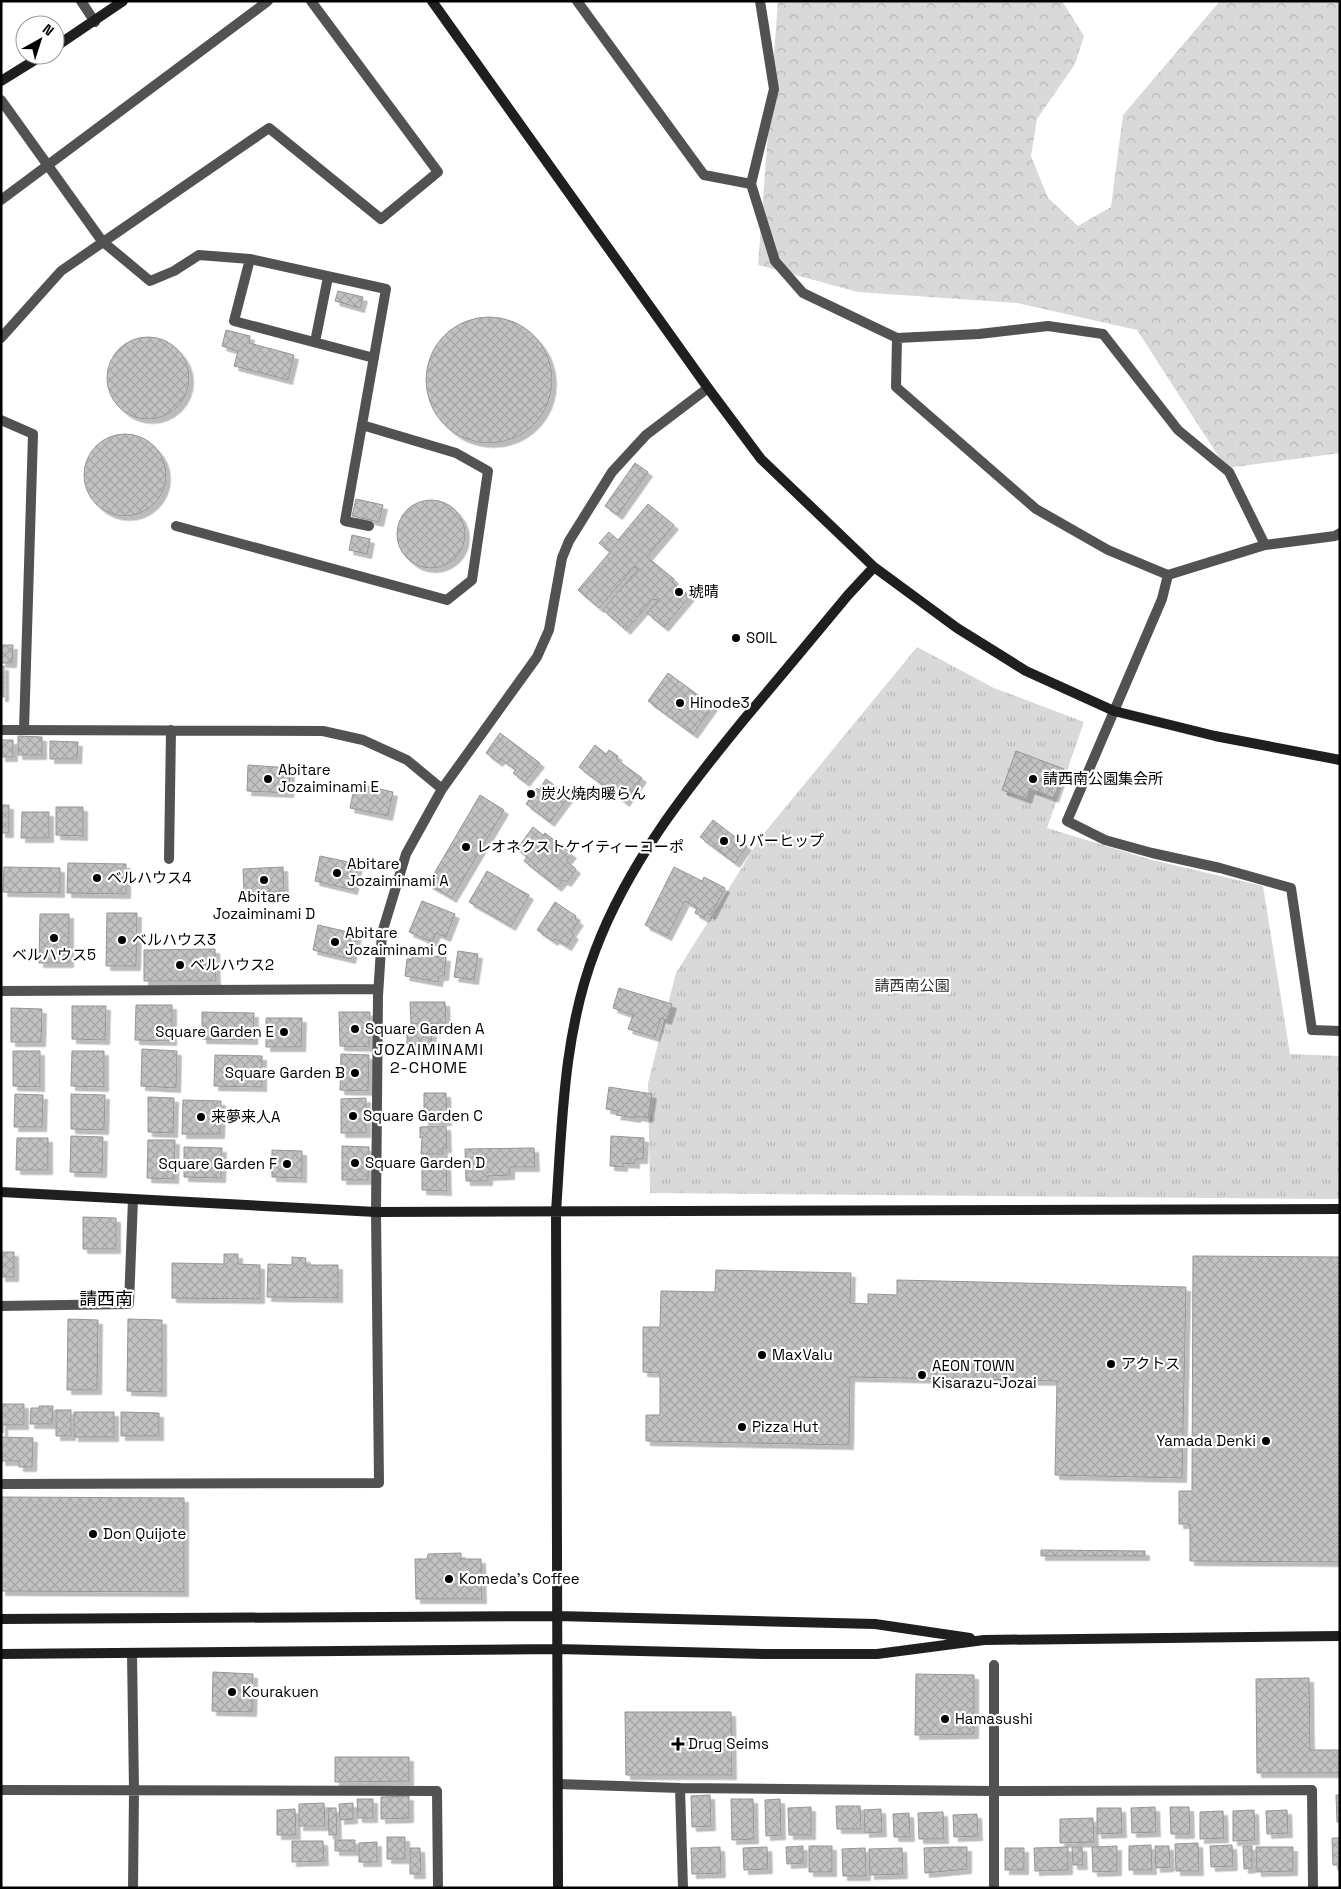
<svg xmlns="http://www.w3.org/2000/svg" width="1341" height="1889" font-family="'Space Grotesk','Noto Sans JP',sans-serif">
  <defs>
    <pattern id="grass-tufts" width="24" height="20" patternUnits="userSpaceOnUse" patternTransform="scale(1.25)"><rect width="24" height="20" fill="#d9d9d9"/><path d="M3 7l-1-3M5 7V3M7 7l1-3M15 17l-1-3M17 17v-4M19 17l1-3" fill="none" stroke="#b8b8b8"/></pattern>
    <pattern id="forest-crowns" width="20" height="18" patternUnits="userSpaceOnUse" patternTransform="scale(1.25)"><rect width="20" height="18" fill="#d9d9d9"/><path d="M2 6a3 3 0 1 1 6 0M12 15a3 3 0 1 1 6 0" fill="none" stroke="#b8b8b8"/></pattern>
    <pattern id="building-cross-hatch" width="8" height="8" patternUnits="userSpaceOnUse" patternTransform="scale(1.25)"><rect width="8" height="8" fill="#c2c2c2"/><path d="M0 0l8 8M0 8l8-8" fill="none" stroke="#a5a5a5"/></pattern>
    <filter id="shadow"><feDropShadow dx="4.5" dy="4.5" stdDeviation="0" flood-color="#0004"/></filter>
  </defs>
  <rect width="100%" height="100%" fill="#fff"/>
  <path fill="url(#grass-tufts)" d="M 917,647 L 994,688 L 1084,722 L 1047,828 L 1152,860 L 1263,886 L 1290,1054 L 1340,1056 L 1340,1199 L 650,1193 L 648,1083 L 676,973 L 761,837 Z"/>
  <path fill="url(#forest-crowns)" d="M 778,1 L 1062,1 L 1084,36 L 1075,64 L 1037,119 L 1031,156 L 1048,198 L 1078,226 L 1111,207 L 1123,115 L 1220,1 L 1340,1 L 1340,453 L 1226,468 L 1137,330 L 1017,303 L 858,292 L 758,265 Z"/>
  <path fill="url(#building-cross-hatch)" stroke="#969696" filter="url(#shadow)" d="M 338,291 L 363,297 L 360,308 L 335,301 Z
    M426 380a63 63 0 1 1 126 0a63 63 0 1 1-126 0Z
    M 226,330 L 250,336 L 249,343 L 294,355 L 288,380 L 234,366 L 238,351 L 222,346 Z
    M107 378a41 41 0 1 1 82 0a41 41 0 1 1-82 0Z
    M84 475a41 41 0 1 1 82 0a41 41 0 1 1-82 0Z
    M 635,463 L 648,472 L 618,515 L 605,506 Z
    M 356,499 L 383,505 L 379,522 L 352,516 Z
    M397 534a34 34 0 1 1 68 0a34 34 0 1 1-68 0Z
    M 648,504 L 674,525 L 647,557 L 674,579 L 672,582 L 690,596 L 664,627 L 647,613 L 658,600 L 653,599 L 626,630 L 603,610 L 638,569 L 634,567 L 599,608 L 578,590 L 610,552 L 599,543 L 609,532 L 618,540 Z
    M 352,535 L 370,539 L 367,554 L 349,550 Z
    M 1,645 L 13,645 L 12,663 L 1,663 Z
    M 1,666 L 4,666 L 4,697 L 1,697 Z
    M 668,673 L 713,706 L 693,734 L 648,701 Z
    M 500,733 L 540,763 L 525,782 L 513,773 L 516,770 L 501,759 L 498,762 L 486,753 Z
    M 18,736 L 42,737 L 42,755 L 18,755 Z
    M 1,740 L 13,740 L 13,757 L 1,757 Z
    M 50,741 L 78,742 L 77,759 L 50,759 Z
    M 595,745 L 606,754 L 609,750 L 618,756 L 616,759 L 642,778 L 625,802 L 579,767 Z
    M 1016,751 L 1064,769 L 1054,798 L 1030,789 L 1027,799 L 1002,790 Z
    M 248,765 L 290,768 L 289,793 L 247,791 Z
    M 546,779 L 569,796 L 550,822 L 526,804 L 537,788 L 539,790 Z
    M 355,783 L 393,792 L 388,816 L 350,808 Z
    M 480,795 L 504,810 L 452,898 L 428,884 Z
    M 1,805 L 9,805 L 9,833 L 1,833 Z
    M 56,807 L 83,807 L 83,836 L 56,835 Z
    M 22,812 L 49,812 L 49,838 L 21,838 Z
    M 713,820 L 747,846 L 735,863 L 700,837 Z
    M 533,827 L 543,835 L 545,833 L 572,854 L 566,861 L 576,869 L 567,882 L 563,880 L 557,887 L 524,861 L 527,857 L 517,849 Z
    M 320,856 L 358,864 L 353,890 L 315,881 Z
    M 68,863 L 126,864 L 126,894 L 67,893 Z
    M 4,867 L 60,868 L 60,893 L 3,892 Z
    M 283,867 L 284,891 L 244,893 L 243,869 Z
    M 674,867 L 702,881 L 704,877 L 725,888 L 711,915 L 707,913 L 704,918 L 695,913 L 697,908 L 685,901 L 667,936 L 645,925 Z
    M 487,871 L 529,895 L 511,926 L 469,902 Z
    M 422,901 L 455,914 L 446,937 L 436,933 L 432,942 L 409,932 Z
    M 555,902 L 576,916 L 575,919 L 579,921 L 571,933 L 574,935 L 567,946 L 555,939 L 553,941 L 537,930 Z
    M 107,913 L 137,913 L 136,966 L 106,966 Z
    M 40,914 L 69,914 L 69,963 L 39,963 Z
    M 318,925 L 357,934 L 351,959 L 313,950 Z
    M 215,949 L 216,981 L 144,981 L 144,950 Z
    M 458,951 L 478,954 L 474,980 L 454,977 Z
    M 412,954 L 446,957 L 444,976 L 439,976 L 438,982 L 405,976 L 407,959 L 412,959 Z
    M 619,988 L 672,1004 L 667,1020 L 661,1018 L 655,1037 L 628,1029 L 633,1015 L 613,1008 Z
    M 410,1002 L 445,1002 L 446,1023 L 411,1024 Z
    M 136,1005 L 172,1005 L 172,1041 L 135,1040 Z
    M 72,1006 L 106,1006 L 105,1040 L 72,1039 Z
    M 11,1008 L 42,1009 L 41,1042 L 11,1042 Z
    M 202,1012 L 254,1013 L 253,1040 L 202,1039 Z
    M 339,1012 L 370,1012 L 369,1047 L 340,1046 Z
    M 266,1018 L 302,1018 L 301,1047 L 266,1047 Z
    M 407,1031 L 432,1032 L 431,1045 L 407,1044 Z
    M 142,1049 L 177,1051 L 176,1088 L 141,1086 Z
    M 13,1051 L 40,1051 L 40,1087 L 13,1086 Z
    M 72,1051 L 104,1051 L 104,1087 L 71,1086 Z
    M 341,1054 L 369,1055 L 368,1091 L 340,1090 Z
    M 215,1055 L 262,1056 L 262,1087 L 214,1086 Z
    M 609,1087 L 652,1094 L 648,1118 L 637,1116 L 636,1118 L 616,1115 L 618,1111 L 606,1109 Z
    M 424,1093 L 446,1093 L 447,1121 L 424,1121 Z
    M 15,1094 L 43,1095 L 42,1127 L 14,1127 Z
    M 71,1094 L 105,1095 L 104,1130 L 71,1129 Z
    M 148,1097 L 174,1098 L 173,1133 L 148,1132 Z
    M 366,1098 L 366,1133 L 341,1133 L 341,1099 Z
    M 183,1100 L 221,1101 L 220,1134 L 182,1134 Z
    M 446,1126 L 447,1148 L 443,1148 L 443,1154 L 421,1154 L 422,1137 L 420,1138 L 420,1127 Z
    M 71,1136 L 103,1137 L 102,1173 L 70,1172 Z
    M 611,1136 L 644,1138 L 643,1159 L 635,1159 L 635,1164 L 623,1163 L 623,1167 L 610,1166 Z
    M 17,1138 L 48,1138 L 48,1170 L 16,1170 Z
    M 148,1140 L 175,1140 L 174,1179 L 147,1178 Z
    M 342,1146 L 369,1147 L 368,1180 L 342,1180 Z
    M 184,1147 L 222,1148 L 221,1178 L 184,1177 Z
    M 534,1148 L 535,1167 L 510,1167 L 510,1175 L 488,1176 L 488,1181 L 466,1181 L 465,1149 Z
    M 272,1150 L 302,1151 L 302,1178 L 272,1177 Z
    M 422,1162 L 446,1162 L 447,1191 L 422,1190 Z
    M 83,1217 L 116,1218 L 116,1249 L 83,1249 Z
    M 1,1252 L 14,1252 L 14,1277 L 1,1277 Z
    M 224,1254 L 238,1254 L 238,1264 L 260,1265 L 260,1299 L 172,1298 L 172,1263 L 224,1264 Z
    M 1193,1256 L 1340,1257 L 1340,1562 L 1190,1561 L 1190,1524 L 1179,1524 L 1179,1491 L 1192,1491 Z
    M 292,1257 L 306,1258 L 305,1265 L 338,1265 L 338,1298 L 267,1297 L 268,1264 L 292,1265 Z
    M 716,1270 L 851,1273 L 850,1303 L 868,1304 L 868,1294 L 897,1295 L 897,1280 L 1186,1287 L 1182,1478 L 1055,1475 L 1057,1381 L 850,1377 L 849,1445 L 646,1441 L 646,1415 L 660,1415 L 660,1373 L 643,1372 L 643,1327 L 660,1327 L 661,1291 L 715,1292 Z
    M 68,1319 L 98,1320 L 97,1390 L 67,1390 Z
    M 128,1319 L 162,1320 L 162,1392 L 127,1391 Z
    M 1,1404 L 24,1404 L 24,1425 L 3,1425 L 3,1433 L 1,1433 Z
    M 39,1406 L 53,1406 L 52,1424 L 30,1424 L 31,1408 L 39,1408 Z
    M 56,1410 L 71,1410 L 71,1436 L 56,1436 Z
    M 74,1412 L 114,1412 L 114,1437 L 74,1437 Z
    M 121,1412 L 159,1413 L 159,1436 L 121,1436 Z
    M 1,1437 L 33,1438 L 32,1467 L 19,1467 L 19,1461 L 1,1461 Z
    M 1,1497 L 184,1498 L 184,1592 L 1,1591 Z
    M 1041,1550 L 1145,1551 L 1145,1556 L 1041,1556 Z
    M 461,1553 L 461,1559 L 481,1559 L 482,1599 L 416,1599 L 415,1559 L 427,1559 L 428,1554 Z
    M 213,1672 L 253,1674 L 252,1712 L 212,1711 Z
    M 916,1674 L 974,1675 L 974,1734 L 915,1735 Z
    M 1309,1678 L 1310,1750 L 1340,1750 L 1340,1773 L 1257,1773 L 1256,1679 Z
    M 625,1712 L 731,1712 L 732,1775 L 626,1775 Z
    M 335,1757 L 409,1757 L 409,1781 L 335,1782 Z
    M 710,1795 L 711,1826 L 692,1827 L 691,1796 Z
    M 1336,1795 L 1340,1795 L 1340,1822 L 1337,1822 Z
    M 409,1796 L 409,1818 L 381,1819 L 381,1797 Z
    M 357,1799 L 373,1799 L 373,1818 L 358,1818 Z
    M 731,1799 L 753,1799 L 754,1839 L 732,1840 Z
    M 780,1799 L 781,1835 L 766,1836 L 765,1800 Z
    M 324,1803 L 325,1826 L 299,1826 L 299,1804 Z
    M 353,1803 L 353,1819 L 340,1820 L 339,1804 Z
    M 836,1806 L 860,1806 L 861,1829 L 837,1829 Z
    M 811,1807 L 811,1835 L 789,1835 L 788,1808 Z
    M 1155,1807 L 1156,1832 L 1132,1833 L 1131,1808 Z
    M 1170,1807 L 1189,1807 L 1190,1834 L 1171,1834 Z
    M 328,1808 L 336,1808 L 337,1835 L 329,1835 Z
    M 1097,1808 L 1121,1808 L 1122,1833 L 1097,1834 Z
    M 295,1809 L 296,1835 L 277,1835 L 277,1810 Z
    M 881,1809 L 882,1832 L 865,1833 L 864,1810 Z
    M 1254,1810 L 1255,1840 L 1233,1841 L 1233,1811 Z
    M 1287,1810 L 1288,1833 L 1267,1834 L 1266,1811 Z
    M 1223,1811 L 1224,1838 L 1200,1839 L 1200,1812 Z
    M 943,1812 L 944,1839 L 919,1839 L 918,1813 Z
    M 909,1813 L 910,1837 L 894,1837 L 893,1814 Z
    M 977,1814 L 978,1836 L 954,1837 L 953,1815 Z
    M 1093,1818 L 1094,1842 L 1060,1843 L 1060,1819 Z
    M 387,1837 L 405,1837 L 405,1859 L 387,1859 Z
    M 1332,1838 L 1340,1838 L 1340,1877 L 1338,1865 L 1333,1865 Z
    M 335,1840 L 355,1840 L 355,1851 L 335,1851 Z
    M 292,1841 L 323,1841 L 324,1861 L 292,1862 Z
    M 377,1842 L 377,1862 L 359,1862 L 359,1843 Z
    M 1198,1843 L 1199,1871 L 1176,1871 L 1175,1844 Z
    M 1151,1845 L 1152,1870 L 1129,1870 L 1129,1846 Z
    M 1232,1845 L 1233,1866 L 1211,1867 L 1210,1846 Z
    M 803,1846 L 803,1863 L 787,1864 L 786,1847 Z
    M 809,1846 L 832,1846 L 832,1872 L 809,1872 Z
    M 1117,1846 L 1117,1871 L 1093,1872 L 1092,1847 Z
    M 1155,1846 L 1169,1846 L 1170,1867 L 1156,1868 Z
    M 1243,1846 L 1252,1846 L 1252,1868 L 1244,1869 Z
    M 720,1847 L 721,1873 L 692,1874 L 691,1848 Z
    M 767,1847 L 768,1869 L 744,1870 L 743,1848 Z
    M 947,1847 L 967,1847 L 967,1869 L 925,1873 L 924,1848 Z
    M 1068,1847 L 1068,1870 L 1035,1871 L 1034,1848 Z
    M 1072,1847 L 1082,1847 L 1083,1865 L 1073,1865 Z
    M 1256,1847 L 1293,1847 L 1293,1871 L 1257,1872 Z
    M 410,1848 L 420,1848 L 421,1874 L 410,1874 Z
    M 865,1848 L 866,1876 L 843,1876 L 842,1849 Z
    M 902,1848 L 903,1874 L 870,1875 L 869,1849 Z
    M 1005,1848 L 1024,1848 L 1024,1870 L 1005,1870 Z"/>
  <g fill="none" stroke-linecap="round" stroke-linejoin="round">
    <path stroke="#525252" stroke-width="10" d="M 102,241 L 150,281 L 174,271 L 199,255 L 250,259 L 386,289 L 345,521 L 369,526
      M 250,259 L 234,321 L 374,358
      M 315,342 L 328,277
      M 176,526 L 447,600 L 472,580 L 488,471 L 456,453 L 362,425"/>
    <path stroke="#525252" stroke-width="10" d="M 81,1 L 95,22
      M 577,1 L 704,175 L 751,184
      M 760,1 L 774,89 L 751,184 L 775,261 L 803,293 L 897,338 L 979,334 L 1048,326 L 1103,334 L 1178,430 L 1229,472 L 1265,545
      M 1,100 L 102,241
      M 1,200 L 268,1
      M 1,338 L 61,271 L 269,128 L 381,219 L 438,172 L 311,1
      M 897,338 L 896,387 L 1036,509 L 1108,550 L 1168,575 L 1265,545 L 1335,536 L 1340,533
      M 1,420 L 33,434 L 24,730
      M 1168,575 L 1162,599 L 1067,821 L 1105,840 L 1152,853 L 1220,868 L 1291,888 L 1312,1030 L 1340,1031
      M 1,730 L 323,731 L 363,740 L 407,760 L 442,789
      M 169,859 L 171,730
      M 1,991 L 378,989
      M 1,1306 L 129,1304 L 133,1199
      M 1,1484 L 379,1483 L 376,1212 L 378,996 L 382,933 L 406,854 L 442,789 L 537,657 L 549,630 L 562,558 L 569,541 L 612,472 L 646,435 L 708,388
      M 132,1653 L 134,1790 L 133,1888
      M 994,1665 L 994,1888
      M 558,1784 L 680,1788
      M 1,1790 L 437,1791 L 438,1888
      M 683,1888 L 680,1788 L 994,1791 L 1312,1790 L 1313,1888"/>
    <path stroke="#1f1f1f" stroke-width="10" d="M 432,1 L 708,388 L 761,459 L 874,567 L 957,628 L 1026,671 L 1114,711 L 1215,736 L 1340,760
      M 55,47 L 123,1
      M 1,81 L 43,55
      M 1,1192 L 376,1212 L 1340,1209
      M 1,1619 L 557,1616 L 875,1624 L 970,1638
      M 1,1654 L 557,1649 L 765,1654 L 877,1654 L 984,1640 L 1340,1636
      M 558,1888 L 556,1212 C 562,1125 563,1034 595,951 C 628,863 687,789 746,717 C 780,677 814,636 848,595 L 874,567"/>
  </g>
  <g fill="#000" stroke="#fff" stroke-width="2">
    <circle cx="679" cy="592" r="5"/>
    <circle cx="736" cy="638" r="5"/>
    <circle cx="680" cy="703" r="5"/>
    <circle cx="268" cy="779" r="5"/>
    <circle cx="1033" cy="779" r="5"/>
    <circle cx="531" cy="794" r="5"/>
    <circle cx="724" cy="841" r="5"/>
    <circle cx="466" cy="847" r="5"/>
    <circle cx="337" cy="873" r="5"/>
    <circle cx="97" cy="878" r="5"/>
    <circle cx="264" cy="880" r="5"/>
    <circle cx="54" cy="938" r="5"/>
    <circle cx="122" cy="940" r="5"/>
    <circle cx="335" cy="942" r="5"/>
    <circle cx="180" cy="965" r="5"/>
    <circle cx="355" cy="1029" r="5"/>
    <circle cx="284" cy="1032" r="5"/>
    <circle cx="355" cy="1073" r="5"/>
    <circle cx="353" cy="1116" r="5"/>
    <circle cx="201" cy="1117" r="5"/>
    <circle cx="355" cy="1163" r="5"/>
    <circle cx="287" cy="1164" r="5"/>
    <circle cx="762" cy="1355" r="5"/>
    <circle cx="1111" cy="1364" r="5"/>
    <circle cx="922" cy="1375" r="5"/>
    <circle cx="742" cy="1427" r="5"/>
    <circle cx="1266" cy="1441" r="5"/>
    <circle cx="93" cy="1534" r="5"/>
    <circle cx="449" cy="1579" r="5"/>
    <circle cx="232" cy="1692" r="5"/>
    <circle cx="945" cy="1719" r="5"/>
    <path d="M675.5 1736.5h5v5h5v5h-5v5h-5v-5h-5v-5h5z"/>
  </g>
  <g text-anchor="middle" stroke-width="4.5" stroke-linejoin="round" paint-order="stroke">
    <g font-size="15" fill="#000" stroke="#fff" text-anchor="start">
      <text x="689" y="597">琥晴</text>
      <text x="746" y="643">SOIL</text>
      <text x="690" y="708">Hinode3</text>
      <text x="278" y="775">Abitare<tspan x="278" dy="17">Jozaiminami E</tspan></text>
      <text x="1043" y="784">請西南公園集会所</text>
      <text x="541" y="799">炭火焼肉暖らん</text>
      <text x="734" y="846">リバーヒップ</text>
      <text x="476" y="852">レオネクストケイティーコーポ</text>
      <text x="347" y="869">Abitare<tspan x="347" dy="17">Jozaiminami A</tspan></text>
      <text x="107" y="883">ベルハウス4</text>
      <text x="264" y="902" text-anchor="middle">Abitare<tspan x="264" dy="17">Jozaiminami D</tspan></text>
      <text x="345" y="938">Abitare<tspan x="345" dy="17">Jozaiminami C</tspan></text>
      <text x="132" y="945">ベルハウス3</text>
      <text x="54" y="960" text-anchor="middle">ベルハウス5</text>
      <text x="190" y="970">ベルハウス2</text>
      <text x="365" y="1034">Square Garden A</text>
      <text x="274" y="1037" text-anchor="end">Square Garden E</text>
      <text x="345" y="1078" text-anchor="end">Square Garden B</text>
      <text x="363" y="1121">Square Garden C</text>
      <text x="211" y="1122">来夢来人A</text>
      <text x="365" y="1168">Square Garden D</text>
      <text x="277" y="1169" text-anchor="end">Square Garden F</text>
      <text x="772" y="1360">MaxValu</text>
      <text x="1121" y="1369">アクトス</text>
      <text x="932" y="1371">AEON TOWN<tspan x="932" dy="17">Kisarazu-Jozai</tspan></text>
      <text x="752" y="1432">Pizza Hut</text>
      <text x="1256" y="1446" text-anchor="end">Yamada Denki</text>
      <text x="103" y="1539">Don Quijote</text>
      <text x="459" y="1584">Komeda's Coffee</text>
      <text x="242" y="1697">Kourakuen</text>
      <text x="955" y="1724">Hamasushi</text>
      <text x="688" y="1749">Drug Seims</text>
    </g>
    <g font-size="15" fill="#303030" stroke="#fff">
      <text x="912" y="991">請西南公園</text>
    </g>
    <g font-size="16" letter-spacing="1" fill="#000" stroke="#fff">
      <text x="429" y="1055">JOZAIMINAMI<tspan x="429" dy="18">2-CHOME</tspan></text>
    </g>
    <g font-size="18" fill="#000" stroke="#fff">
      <text x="106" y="1305">請西南</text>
    </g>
  </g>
  <rect width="1341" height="1889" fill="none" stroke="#000000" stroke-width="5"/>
  <g transform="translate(40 40) rotate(39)"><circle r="24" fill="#ffffff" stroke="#999999"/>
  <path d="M0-4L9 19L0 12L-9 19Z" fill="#000000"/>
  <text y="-8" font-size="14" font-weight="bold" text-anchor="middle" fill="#000000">N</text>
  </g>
</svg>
